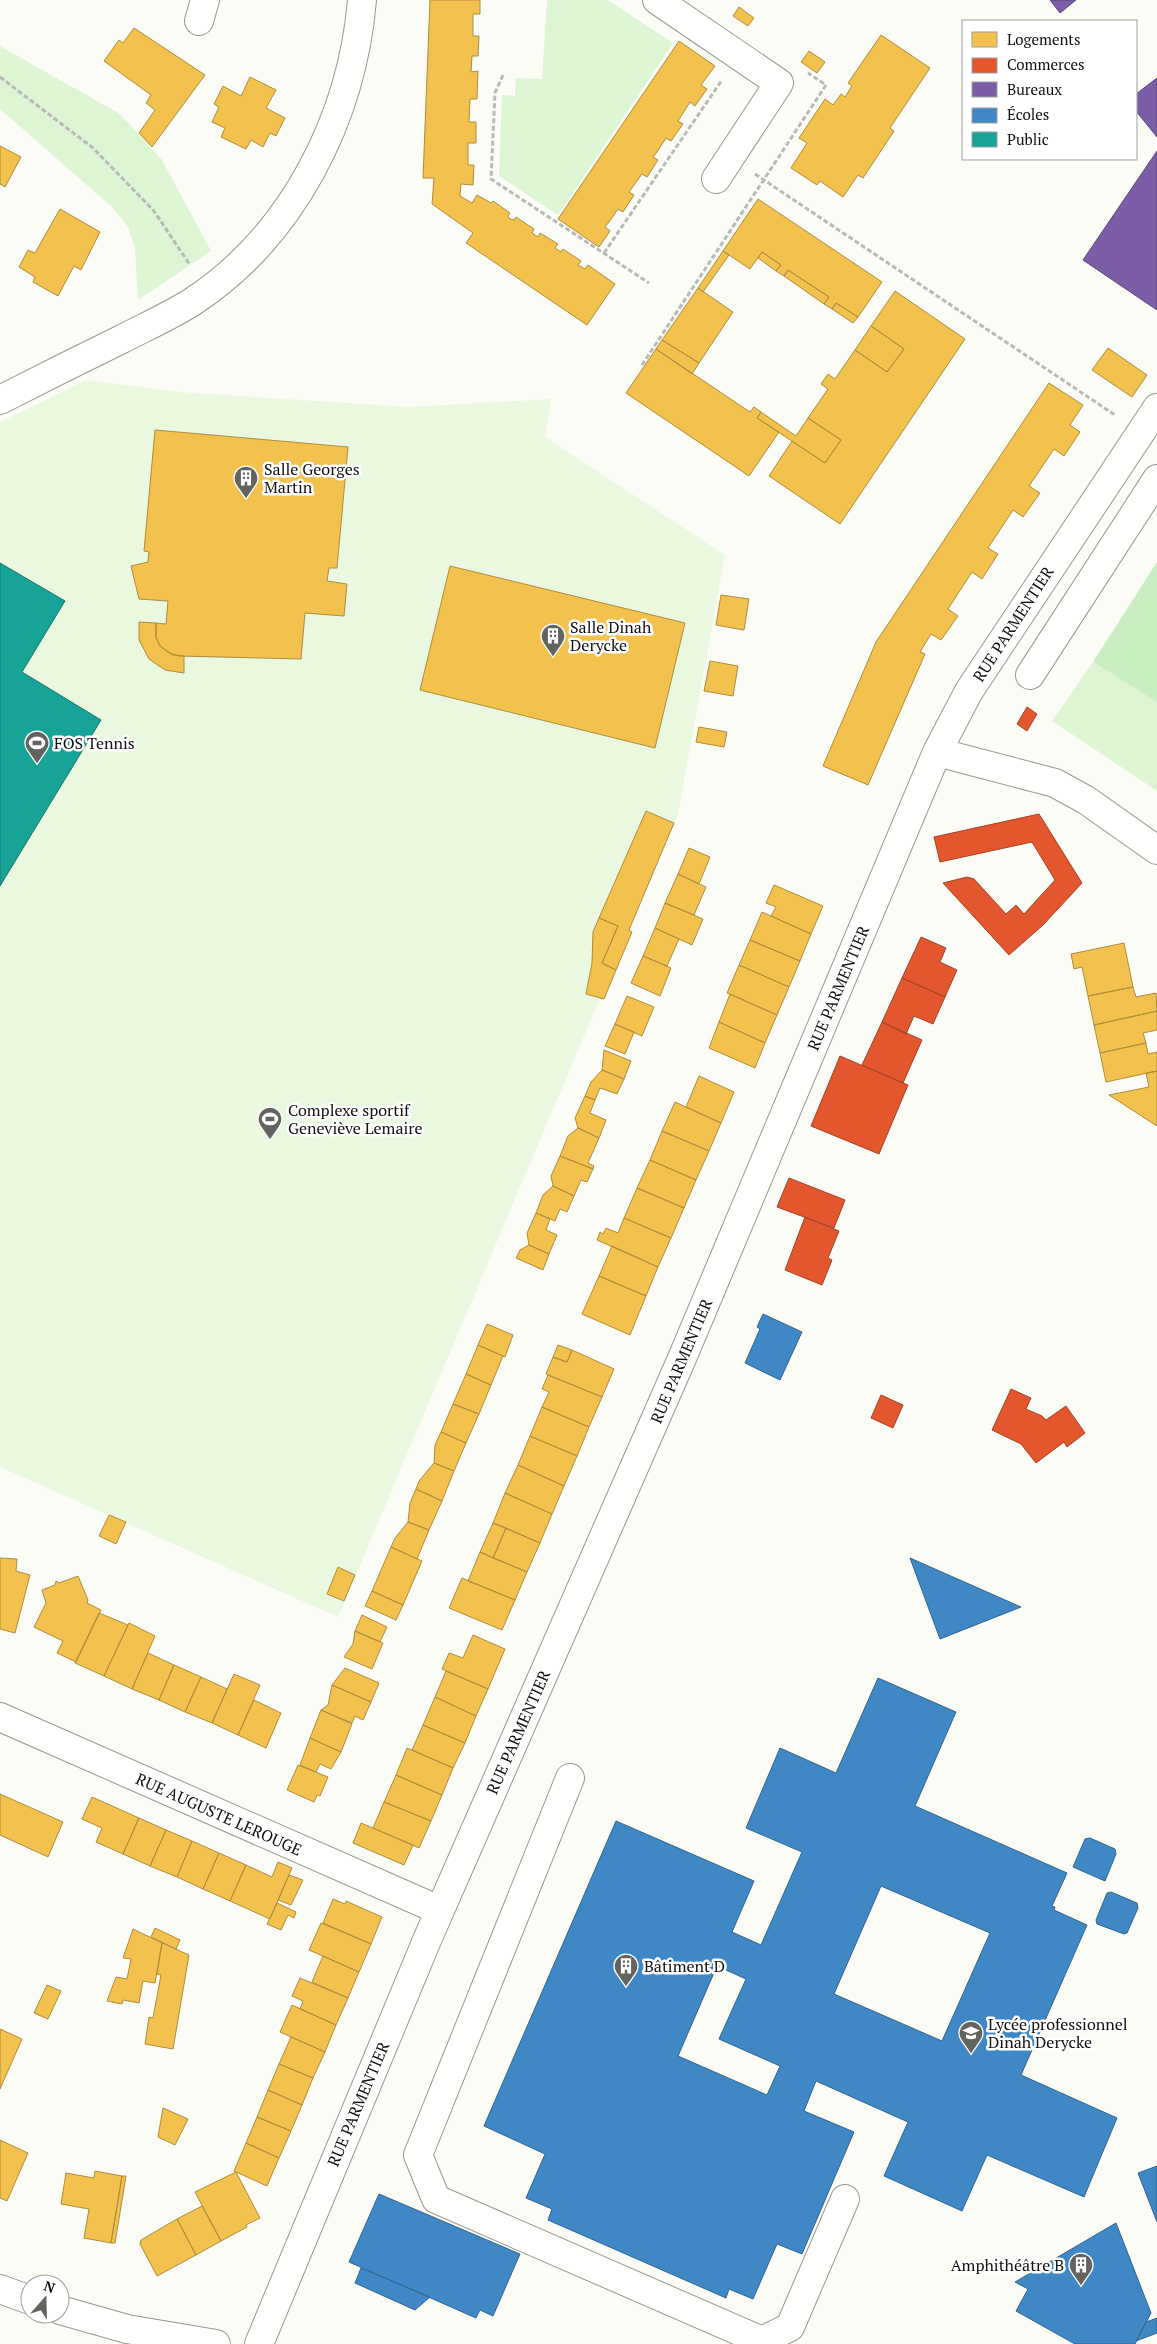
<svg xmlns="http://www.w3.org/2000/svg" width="1157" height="2344" font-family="'PT Serif',serif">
  <rect width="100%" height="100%" fill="#fcfcf6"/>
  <path fill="#def5d3" d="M 547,0 L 608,0 L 673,43 L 558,215 L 499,176 L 502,95 L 515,96 L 516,78 L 542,79 Z
    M 0,46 L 120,114 L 162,160 L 211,251 L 138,300 L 135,249 L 128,227 L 112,207 L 0,109 Z
    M 1093,662 L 1157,702 L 1157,791 L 1052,721 Z"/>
  <path fill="#caedc1" d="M 1157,562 L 1157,702 L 1093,662 Z"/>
  <path fill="#e9f8de" d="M 86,380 L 179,392 L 409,407 L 551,399 L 545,437 L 725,555 L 678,814 L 338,1617 L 0,1467 L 0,422 Z"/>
  <path fill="#f2c14e" stroke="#ae8c3b" d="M 430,0 L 480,0 L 480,14 L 473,14 L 473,36 L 479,36 L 478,56 L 472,56 L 471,72 L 478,71 L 477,99 L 470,99 L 469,122 L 476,122 L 476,143 L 468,143 L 468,165 L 474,165 L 473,185 L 461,184 L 460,196 L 472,203 L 477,195 L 491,203 L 493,201 L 510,213 L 508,216 L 510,219 L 514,220 L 516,217 L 534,229 L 532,233 L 538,237 L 540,233 L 558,244 L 555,248 L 561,252 L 563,249 L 581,261 L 578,265 L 585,269 L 588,265 L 615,284 L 587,325 L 466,243 L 473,233 L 432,204 L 434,178 L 423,178 Z
    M 739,7 L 754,18 L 748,26 L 733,16 Z
    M 134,28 L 205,75 L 152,147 L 139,133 L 155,110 L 146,103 L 151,95 L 104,61 L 119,40 L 123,43 Z
    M 881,35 L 930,68 L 890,128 L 894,131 L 863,178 L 858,175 L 843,197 L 820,181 L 817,185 L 791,168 L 807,143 L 799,138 L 825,99 L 833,105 L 841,94 L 845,97 L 852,86 L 848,83 Z
    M 679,41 L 715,66 L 701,85 L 707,89 L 695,106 L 690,102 L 678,121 L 683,124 L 671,141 L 666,138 L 657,152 L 653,157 L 658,160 L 647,177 L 642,174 L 629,192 L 634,195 L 623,212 L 618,209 L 609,222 L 605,227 L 610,231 L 599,247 L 558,219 Z
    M 809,51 L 825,62 L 817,73 L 801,62 Z
    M 250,77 L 276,90 L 266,108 L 285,118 L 276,136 L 270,133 L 263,147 L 251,140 L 246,149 L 221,137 L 225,128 L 212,122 L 219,107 L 214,104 L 223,86 L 241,96 Z
    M 0,146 L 21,157 L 5,187 L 0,184 Z
    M 758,199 L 882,282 L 858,317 L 836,303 L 832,309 L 824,304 L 829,297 L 788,270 L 784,276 L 776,271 L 781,265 L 762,252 L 750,269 L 723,251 Z
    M 60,209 L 100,232 L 81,270 L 74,266 L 58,296 L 33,282 L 35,277 L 19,267 L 28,250 L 35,253 Z
    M 723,251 L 729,255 L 703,292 L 698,288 Z
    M 762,252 L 781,265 L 776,271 L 758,258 Z
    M 788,270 L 829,297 L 824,304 L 784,276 Z
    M 698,288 L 733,312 L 699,363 L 662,340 Z
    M 895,291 L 965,339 L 840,524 L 769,476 L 792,441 L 825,463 L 841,440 L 808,418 L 828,389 L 821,384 L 828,374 L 835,379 L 855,350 L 887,372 L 904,349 L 871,326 Z
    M 836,303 L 858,317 L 853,323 L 832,309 Z
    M 871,326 L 904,349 L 887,372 L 855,350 Z
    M 662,340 L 699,363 L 692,374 L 656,349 Z
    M 1108,348 L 1147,375 L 1132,397 L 1092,370 Z
    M 656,349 L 750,412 L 754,407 L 761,412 L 757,418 L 779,432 L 749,476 L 626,393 Z
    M 1049,383 L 1083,405 L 1070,425 L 1080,432 L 1064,456 L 1054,449 L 1029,486 L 1040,493 L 1023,517 L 1013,510 L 988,548 L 998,554 L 982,579 L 972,572 L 948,609 L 958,616 L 941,640 L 931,634 L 920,652 L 925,654 L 868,785 L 823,766 L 876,642 Z
    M 761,412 L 796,436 L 808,418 L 841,440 L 825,463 L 757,418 Z
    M 155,430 L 348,447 L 337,568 L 329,568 L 327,581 L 347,584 L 344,616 L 305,613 L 301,659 L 179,656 L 169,653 L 160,646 L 156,637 L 156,623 L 166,624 L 168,601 L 139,599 L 131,566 L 148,562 L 149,552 L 144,551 Z
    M 450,566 L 685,623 L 655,748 L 420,690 Z
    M 721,595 L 749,599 L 744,630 L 716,625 Z
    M 139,622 L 156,623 L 156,637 L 160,646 L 173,655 L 184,656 L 184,673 L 165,670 L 149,659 L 139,640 Z
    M 710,661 L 738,666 L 733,696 L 704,691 Z
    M 699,727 L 727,732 L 724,747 L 696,742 Z
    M 646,811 L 674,823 L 629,930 L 632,932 L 616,970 L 602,963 L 618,926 L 599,918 Z
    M 689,848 L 710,857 L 699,884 L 678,874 Z
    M 678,874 L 706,887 L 694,915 L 665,903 Z
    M 774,885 L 823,906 L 811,934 L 771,916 L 776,907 L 766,903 Z
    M 665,903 L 703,919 L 692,945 L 655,928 Z
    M 762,912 L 811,934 L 800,961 L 750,940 Z
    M 599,918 L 618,926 L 602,963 L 616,970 L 604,999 L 586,994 L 592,963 L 593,932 Z
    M 655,928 L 679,939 L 667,966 L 643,956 Z
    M 750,940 L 800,961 L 789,987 L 739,965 Z
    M 1124,943 L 1133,987 L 1088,996 L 1082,967 L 1074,969 L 1071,954 Z
    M 643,956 L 671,968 L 660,996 L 631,983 Z
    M 739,965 L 789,987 L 777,1015 L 727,993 Z
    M 1133,987 L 1136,997 L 1156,993 L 1157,1011 L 1094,1025 L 1088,996 Z
    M 730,994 L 777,1015 L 765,1043 L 719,1022 Z
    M 627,996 L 654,1007 L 642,1036 L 615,1024 Z
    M 1157,1011 L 1157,1030 L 1143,1033 L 1146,1043 L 1100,1053 L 1094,1025 Z
    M 719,1022 L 765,1043 L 755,1068 L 709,1048 Z
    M 615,1024 L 634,1032 L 625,1054 L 605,1046 Z
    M 1146,1043 L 1148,1054 L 1157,1052 L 1157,1071 L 1106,1082 L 1100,1053 Z
    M 604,1050 L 631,1061 L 624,1079 L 602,1070 Z
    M 602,1070 L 624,1079 L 617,1094 L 600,1088 L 595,1100 L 585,1096 L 591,1082 Z
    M 1157,1071 L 1157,1126 L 1109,1095 L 1149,1087 L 1146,1073 Z
    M 699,1076 L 734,1092 L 721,1123 L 686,1107 Z
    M 585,1096 L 595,1100 L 590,1113 L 606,1120 L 599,1138 L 578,1128 L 575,1118 Z
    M 675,1102 L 721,1123 L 709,1151 L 662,1131 Z
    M 578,1128 L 599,1138 L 588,1163 L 594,1166 L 593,1169 L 560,1156 L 568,1136 Z
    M 662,1131 L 709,1151 L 696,1180 L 650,1160 Z
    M 560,1156 L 593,1169 L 587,1182 L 581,1180 L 574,1196 L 553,1186 L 551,1176 Z
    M 650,1160 L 696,1180 L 684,1208 L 637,1188 Z
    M 553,1186 L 574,1196 L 567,1212 L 560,1209 L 555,1221 L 536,1213 L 543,1195 Z
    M 637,1188 L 684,1208 L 671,1238 L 624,1218 Z
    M 536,1213 L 550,1219 L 546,1230 L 557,1235 L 549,1254 L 529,1245 L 527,1233 Z
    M 624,1218 L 671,1238 L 658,1267 L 597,1240 L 600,1232 L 603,1234 L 606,1228 L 618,1233 Z
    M 529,1245 L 549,1254 L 543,1270 L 516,1258 L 520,1250 Z
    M 612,1246 L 658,1267 L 646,1296 L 599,1276 Z
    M 599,1276 L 646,1296 L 630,1335 L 582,1314 Z
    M 487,1324 L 513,1335 L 505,1357 L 478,1345 Z
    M 478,1345 L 503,1356 L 491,1385 L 466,1374 Z
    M 558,1345 L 572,1350 L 567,1362 L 553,1357 Z
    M 572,1350 L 614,1369 L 602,1397 L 546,1374 L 553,1357 L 567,1362 Z
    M 466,1374 L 491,1385 L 479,1414 L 453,1404 Z
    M 548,1375 L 602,1397 L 589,1427 L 542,1407 L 549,1392 L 542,1389 Z
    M 453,1404 L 479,1414 L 466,1443 L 441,1432 Z
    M 542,1407 L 589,1427 L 577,1456 L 530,1436 Z
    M 441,1432 L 466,1443 L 454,1471 L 434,1463 L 435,1445 Z
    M 530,1436 L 577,1456 L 564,1486 L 518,1465 Z
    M 434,1463 L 454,1471 L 442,1501 L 416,1489 L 419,1481 Z
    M 518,1465 L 564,1486 L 552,1514 L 505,1493 Z
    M 416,1489 L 442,1501 L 429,1530 L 408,1522 L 410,1503 Z
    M 505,1493 L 552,1514 L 540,1543 L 493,1523 Z
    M 109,1515 L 126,1522 L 116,1544 L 99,1536 Z
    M 408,1522 L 429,1530 L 417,1559 L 391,1547 L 395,1538 Z
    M 493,1523 L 506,1528 L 493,1558 L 480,1552 Z
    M 506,1528 L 540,1543 L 527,1572 L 493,1558 Z
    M 391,1547 L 422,1561 L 403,1605 L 372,1591 Z
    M 480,1552 L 527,1572 L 515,1600 L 468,1581 Z
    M 0,1558 L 17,1559 L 16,1571 L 30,1575 L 15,1633 L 0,1629 Z
    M 338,1567 L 355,1575 L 344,1601 L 327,1594 Z
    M 78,1576 L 88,1600 L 87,1603 L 101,1610 L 76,1662 L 57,1653 L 63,1641 L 34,1627 L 46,1603 L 42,1590 L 55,1585 L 56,1581 L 59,1583 Z
    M 462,1578 L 515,1600 L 502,1630 L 449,1608 Z
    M 372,1591 L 403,1605 L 396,1620 L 365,1606 Z
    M 99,1613 L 128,1625 L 104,1676 L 75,1663 Z
    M 362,1615 L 387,1627 L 380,1642 L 355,1631 Z
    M 129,1623 L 155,1636 L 132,1689 L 104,1676 Z
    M 355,1631 L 383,1643 L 372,1669 L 344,1657 L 353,1644 Z
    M 473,1635 L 505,1649 L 488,1689 L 442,1669 L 449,1653 L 463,1658 Z
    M 148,1653 L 174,1665 L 159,1700 L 132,1689 Z
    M 174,1665 L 201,1677 L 185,1712 L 159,1700 Z
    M 345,1668 L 379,1683 L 371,1702 L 332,1685 Z
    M 446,1671 L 488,1689 L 476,1716 L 435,1697 Z
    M 234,1674 L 260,1685 L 238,1735 L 212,1723 Z
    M 201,1677 L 227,1689 L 212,1723 L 185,1712 Z
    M 332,1685 L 371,1702 L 363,1720 L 355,1716 L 352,1723 L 321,1710 L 328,1705 Z
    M 435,1697 L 476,1716 L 465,1743 L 423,1725 Z
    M 254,1700 L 281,1713 L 266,1748 L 238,1735 Z
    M 321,1710 L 352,1724 L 341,1752 L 310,1738 Z
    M 423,1725 L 465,1743 L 453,1768 L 412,1750 Z
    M 310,1738 L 341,1752 L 331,1769 L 320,1764 L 316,1772 L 300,1765 Z
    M 407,1748 L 453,1768 L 442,1795 L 396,1775 Z
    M 298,1765 L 328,1777 L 320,1796 L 317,1795 L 314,1802 L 287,1790 Z
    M 396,1775 L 442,1795 L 431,1821 L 384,1802 Z
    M 0,1794 L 63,1822 L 48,1857 L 0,1835 Z
    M 92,1797 L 139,1818 L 123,1854 L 96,1842 L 102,1828 L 82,1819 Z
    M 384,1802 L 431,1821 L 419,1848 L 373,1828 Z
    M 139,1818 L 166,1830 L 150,1866 L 123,1854 Z
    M 361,1823 L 413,1845 L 404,1865 L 353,1843 Z
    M 166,1830 L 192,1841 L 177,1877 L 150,1866 Z
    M 192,1841 L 219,1853 L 203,1889 L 177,1877 Z
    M 219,1853 L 246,1865 L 230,1901 L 203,1889 Z
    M 278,1862 L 292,1868 L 270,1919 L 230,1901 L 246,1865 L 272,1877 Z
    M 289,1875 L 303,1880 L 291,1905 L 278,1900 Z
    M 333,1899 L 345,1904 L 346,1901 L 382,1917 L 371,1944 L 323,1923 Z
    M 277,1903 L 296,1912 L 294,1918 L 288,1915 L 281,1930 L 267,1924 Z
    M 321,1923 L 371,1944 L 359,1972 L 309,1950 Z
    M 155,1928 L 180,1940 L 176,1949 L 151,1937 Z
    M 133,1929 L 162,1943 L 155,1983 L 143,1981 L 139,2003 L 123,2000 L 122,2004 L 107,2001 L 116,1977 L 127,1979 L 131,1959 L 123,1958 Z
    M 162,1943 L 189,1955 L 173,2049 L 145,2044 L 149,2017 L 153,2018 L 161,1975 L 157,1974 Z
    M 323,1956 L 359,1972 L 348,1998 L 312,1982 Z
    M 300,1978 L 348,1998 L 336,2025 L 300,2009 L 303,2001 L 292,1996 Z
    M 47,1985 L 61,1991 L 48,2019 L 34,2013 Z
    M 292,2005 L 336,2025 L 325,2052 L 280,2032 Z
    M 0,2029 L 22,2039 L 0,2089 Z
    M 291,2037 L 325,2052 L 313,2078 L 279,2064 Z
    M 279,2064 L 313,2078 L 302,2105 L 268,2090 Z
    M 268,2090 L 302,2105 L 291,2131 L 257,2117 Z
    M 163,2108 L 188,2119 L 175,2145 L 158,2137 Z
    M 257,2117 L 291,2131 L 279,2158 L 246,2143 Z
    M 0,2140 L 28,2153 L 7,2201 L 0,2198 Z
    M 246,2143 L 279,2158 L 267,2186 L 234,2171 Z
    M 95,2171 L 122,2176 L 111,2243 L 84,2238 L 89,2209 L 61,2204 L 66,2173 L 94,2178 Z
    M 236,2172 L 260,2218 L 246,2225 L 247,2227 L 221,2241 L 195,2192 Z
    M 122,2176 L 126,2176 L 115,2243 L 111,2243 Z
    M 202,2206 L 221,2241 L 196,2255 L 177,2219 Z
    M 177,2219 L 196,2255 L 157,2276 L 140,2244 L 141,2240 Z"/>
  <path fill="#e4572e" stroke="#a44225" d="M 1027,707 L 1037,714 L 1027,731 L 1017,724 Z
    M 1039,814 L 1082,883 L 1043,925 L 1009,955 L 943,883 L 967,877 L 974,879 L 1006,914 L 1016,905 L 1024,914 L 1055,880 L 1032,842 L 940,862 L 934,837 Z
    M 921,937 L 946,948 L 940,962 L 957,970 L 945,997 L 902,978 Z
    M 902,978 L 945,997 L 933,1024 L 914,1016 L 906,1034 L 882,1022 Z
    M 882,1022 L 922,1040 L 903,1083 L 862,1065 Z
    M 840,1056 L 908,1085 L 879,1154 L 811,1126 Z
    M 789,1178 L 845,1200 L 834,1228 L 777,1207 Z
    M 805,1217 L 839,1231 L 828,1258 L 832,1260 L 822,1285 L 785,1270 Z
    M 1011,1389 L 1031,1398 L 1026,1409 L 1042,1416 L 1046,1420 L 1066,1406 L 1085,1433 L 1067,1447 L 1064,1442 L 1036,1463 L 1021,1444 L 992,1430 Z
    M 881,1395 L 903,1405 L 893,1428 L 871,1418 Z"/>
  <path fill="#7b5ea7" stroke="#5b477a" d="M 1050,0 L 1076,0 L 1060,13 Z
    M 1157,78 L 1157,137 L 1136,111 L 1136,94 Z
    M 1157,151 L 1157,310 L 1083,260 Z"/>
  <path fill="#3f88c5" stroke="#31648f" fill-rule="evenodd" d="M 763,1314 L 802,1332 L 780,1380 L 745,1363 L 760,1329 L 757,1327 Z
    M 910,1558 L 1021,1607 L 940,1639 Z
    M 878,1678 L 956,1712 L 915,1806 L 1067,1873 L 1052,1906 L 1055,1907 L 1054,1910 L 1087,1925 L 1021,2075 L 1117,2118 L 1084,2197 L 987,2155 L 962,2211 L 884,2176 L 908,2122 L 816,2081 L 804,2111 L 854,2132 L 802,2254 L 777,2244 L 753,2299 L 729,2289 L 726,2298 L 548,2220 L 552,2209 L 526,2198 L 545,2154 L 484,2126 L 616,1821 L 754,1881 L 732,1932 L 761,1945 L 802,1852 L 746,1828 L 780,1748 L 836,1773 ZM 881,1886 L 990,1933 L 942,2041 L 834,1994 ZM 717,1966 L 746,1979 L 719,2039 L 780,2066 L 767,2095 L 678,2056 Z
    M 1090,1838 L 1115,1849 L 1116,1854 L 1105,1881 L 1073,1867 L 1085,1839 Z
    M 1111,1892 L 1137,1903 L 1138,1908 L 1127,1933 L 1124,1934 L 1097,1924 L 1096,1920 L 1107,1893 Z
    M 1157,2166 L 1157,2222 L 1138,2173 Z
    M 379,2194 L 520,2254 L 493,2316 L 480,2310 L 476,2318 L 349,2262 Z
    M 1116,2223 L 1151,2313 L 1135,2344 L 1075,2344 L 1016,2311 L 1028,2289 L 1015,2282 Z
    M 361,2268 L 430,2297 L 415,2310 L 355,2283 Z
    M 1157,2318 L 1157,2333 L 1136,2341 L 1146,2322 Z"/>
  <path fill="#17a398" stroke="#15776f" d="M 0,563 L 65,601 L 22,672 L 101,720 L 0,886 Z"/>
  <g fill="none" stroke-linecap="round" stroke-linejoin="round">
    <defs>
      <path id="minor" d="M 657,0 L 779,83 L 716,179
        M 199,21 L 205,0
        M 0,400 C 41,379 81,359 122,339 C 145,327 170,316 192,302 C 293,236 352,118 362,0
        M 1030,675 L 1157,479
        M 937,752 L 1055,783 L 1086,800 L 1157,850
        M 0,1717 L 439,1910
        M 570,1778 L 418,2155 L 436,2199 L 762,2341 L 790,2327 L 845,2199
        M 0,2289 L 30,2300
        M 60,2310 L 127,2329 L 216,2344
        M 259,2344 L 427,1940 L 683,1356 L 937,752 L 969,691 L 1157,408"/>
    </defs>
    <use href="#minor" stroke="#969694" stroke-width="30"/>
    <path stroke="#b9b9b8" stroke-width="3" stroke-dasharray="5 2.5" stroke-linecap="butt" d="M 503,75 L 495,93 L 491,179 L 649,283
      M 0,77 L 93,148 L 154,211 L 190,265
      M 755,174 L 1115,415
      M 604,253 L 722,80
      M 642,365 L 826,85 L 808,73"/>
    <use href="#minor" stroke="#fffffe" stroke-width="28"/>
  </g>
  <defs>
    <symbol id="building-pin" viewBox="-11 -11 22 30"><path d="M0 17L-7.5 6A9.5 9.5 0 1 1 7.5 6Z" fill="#636360" stroke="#fff"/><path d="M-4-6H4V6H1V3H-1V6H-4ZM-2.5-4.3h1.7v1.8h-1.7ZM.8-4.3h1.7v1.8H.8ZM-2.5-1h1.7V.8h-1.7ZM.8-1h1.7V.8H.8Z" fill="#fff"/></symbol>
    <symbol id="stadium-pin" viewBox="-11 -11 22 30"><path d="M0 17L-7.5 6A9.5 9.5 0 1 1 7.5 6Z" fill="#636360" stroke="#fff"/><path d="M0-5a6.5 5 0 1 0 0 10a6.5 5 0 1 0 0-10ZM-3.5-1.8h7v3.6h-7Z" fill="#fff"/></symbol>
    <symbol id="school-pin" viewBox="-11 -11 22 30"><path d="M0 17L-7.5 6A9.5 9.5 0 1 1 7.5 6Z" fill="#636360" stroke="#fff"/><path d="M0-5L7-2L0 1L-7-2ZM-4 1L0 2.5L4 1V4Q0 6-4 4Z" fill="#fff"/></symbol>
  </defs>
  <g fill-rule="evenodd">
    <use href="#building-pin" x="232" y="464" width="28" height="38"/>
    <use href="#building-pin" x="539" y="622" width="28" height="38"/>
    <use href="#stadium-pin" x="23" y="729" width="28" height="38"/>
    <use href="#stadium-pin" x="256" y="1105" width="28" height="38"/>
    <use href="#building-pin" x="612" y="1952" width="28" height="38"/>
    <use href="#school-pin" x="957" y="2019" width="28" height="38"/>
    <use href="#building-pin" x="1067" y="2251" width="28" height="38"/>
  </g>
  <g text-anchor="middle" stroke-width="5" stroke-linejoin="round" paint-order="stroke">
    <g font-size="16" fill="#101010" stroke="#fff" text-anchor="start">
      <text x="264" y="475">Salle Georges<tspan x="264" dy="18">Martin</tspan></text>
      <text x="570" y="633">Salle Dinah<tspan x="570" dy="18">Derycke</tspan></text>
      <text x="54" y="749">FOS Tennis</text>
      <text x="288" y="1116">Complexe sportif<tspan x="288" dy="18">Geneviève Lemaire</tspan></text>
      <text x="644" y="1972">Bâtiment D</text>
      <text x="988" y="2030">Lycée professionnel<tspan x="988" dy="18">Dinah Derycke</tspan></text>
      <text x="1064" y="2271" text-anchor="end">Amphithéâtre B</text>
    </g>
    <g font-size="16" fill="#101010" stroke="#fff">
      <text transform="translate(1013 624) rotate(-57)" y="6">RUE PARMENTIER</text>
      <text transform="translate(838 988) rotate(-67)" y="6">RUE PARMENTIER</text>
      <text transform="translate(681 1361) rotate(-67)" y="6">RUE PARMENTIER</text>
      <text transform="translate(518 1732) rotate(-66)" y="6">RUE PARMENTIER</text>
      <text transform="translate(219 1814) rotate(24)" y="6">RUE AUGUSTE LEROUGE</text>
      <text transform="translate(358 2104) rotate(-67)" y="6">RUE PARMENTIER</text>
    </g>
  </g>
  <rect x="962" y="20" width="175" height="140" fill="#ffffff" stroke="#9f9f9f"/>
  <rect x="972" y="32" width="25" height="15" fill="#f2c14e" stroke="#9f9f9f"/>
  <text x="1007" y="45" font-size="15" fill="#101010">Logements</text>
  <rect x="972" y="58" width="25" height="15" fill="#e4572e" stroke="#9f9f9f"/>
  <text x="1007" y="70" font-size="15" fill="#101010">Commerces</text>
  <rect x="972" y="82" width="25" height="15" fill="#7b5ea7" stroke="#9f9f9f"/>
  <text x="1007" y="95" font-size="15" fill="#101010">Bureaux</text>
  <rect x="972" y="108" width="25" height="15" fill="#3f88c5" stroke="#9f9f9f"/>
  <text x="1007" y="120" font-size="15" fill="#101010">Écoles</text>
  <rect x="972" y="132" width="25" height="15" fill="#17a398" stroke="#9f9f9f"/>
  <text x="1007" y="145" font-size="15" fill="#101010">Public</text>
  <g transform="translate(45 2299) rotate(20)"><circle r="24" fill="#ffffff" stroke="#9f9f9f"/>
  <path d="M0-4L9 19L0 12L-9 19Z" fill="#636360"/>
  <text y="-8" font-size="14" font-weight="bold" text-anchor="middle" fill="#101010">N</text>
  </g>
</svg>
